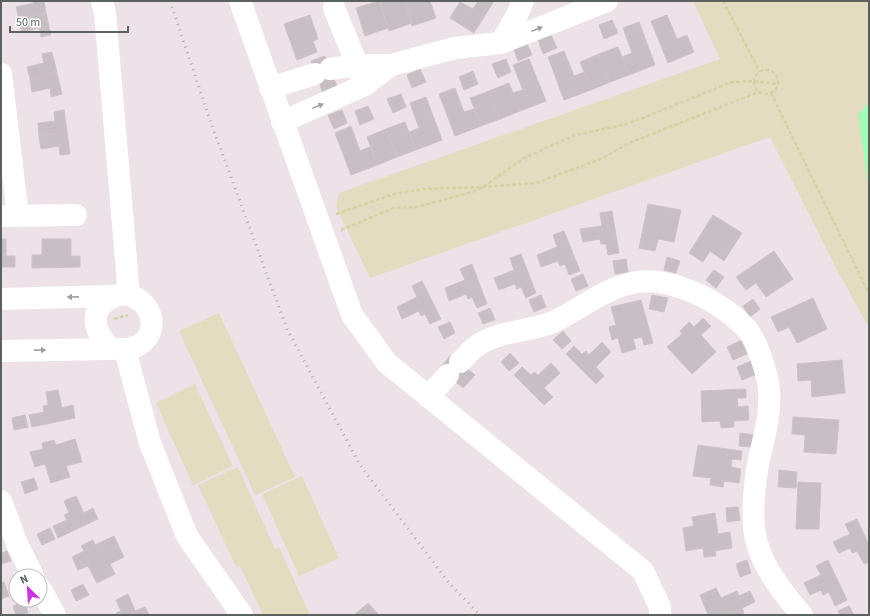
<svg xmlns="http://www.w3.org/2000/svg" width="870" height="616" font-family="'Source Sans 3',sans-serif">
  <rect width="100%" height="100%" fill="#ede2e7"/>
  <path fill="#e3dcc0" d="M 693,1 L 869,1 L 869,328 L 835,266 L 770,137 L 370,278 L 336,207 L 339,193 L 720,59 Z
    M 219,313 L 295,477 L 255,495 L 179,331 Z
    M 195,384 L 233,466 L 193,485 L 156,403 Z
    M 238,467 L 275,549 L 279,547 L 310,615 L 263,615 L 240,566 L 236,567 L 198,485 Z
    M 302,476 L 339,558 L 299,576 L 262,494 Z"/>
  <path fill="#a4fbb8" d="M 869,102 L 869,190 L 858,115 Z"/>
  <path fill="#c8bfc4" stroke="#d1c1c9" d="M 33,1 L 44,1 L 46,13 L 19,19 L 16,7 L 34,3 Z
    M 379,1 L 388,28 L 365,36 L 356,8 Z
    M 387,1 L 405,1 L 412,23 L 389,31 L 380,3 Z
    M 405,1 L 430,1 L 436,18 L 412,26 Z
    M 478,1 L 494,1 L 474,33 L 450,18 L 460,2 L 473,9 Z
    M 46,13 L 51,35 L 41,37 L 39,28 L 22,32 L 19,19 Z
    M 310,15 L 318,39 L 313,41 L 317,52 L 297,60 L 284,24 Z
    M 667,15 L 677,39 L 687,35 L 694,52 L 668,63 L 651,21 Z
    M 612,20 L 618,33 L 604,39 L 599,25 Z
    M 639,22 L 655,65 L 629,75 L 622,57 L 632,53 L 623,28 Z
    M 551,35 L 557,48 L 543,54 L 538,40 Z
    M 526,42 L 532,55 L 518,61 L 513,47 Z
    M 618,47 L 629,75 L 610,82 L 599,54 Z
    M 564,51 L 574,76 L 584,72 L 591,90 L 564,100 L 548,57 Z
    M 52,52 L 57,73 L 30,79 L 27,67 L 44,63 L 42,54 Z
    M 599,54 L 610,82 L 591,90 L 580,62 Z
    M 325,56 L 339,91 L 324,96 L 311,61 Z
    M 506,59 L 511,72 L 498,78 L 492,64 Z
    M 529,59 L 546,101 L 520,111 L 513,93 L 523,90 L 513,65 Z
    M 420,69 L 426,82 L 412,88 L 407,75 Z
    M 473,71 L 478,84 L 464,90 L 459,77 Z
    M 57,73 L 62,94 L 51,97 L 50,88 L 32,92 L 30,79 Z
    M 509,83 L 520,111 L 500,119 L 489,91 Z
    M 455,88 L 464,112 L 474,109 L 481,126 L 455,136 L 439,94 Z
    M 489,91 L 500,119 L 481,126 L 470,98 Z
    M 401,94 L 406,107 L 393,113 L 387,99 Z
    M 426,97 L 442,140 L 416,150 L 409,132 L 419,128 L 410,103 Z
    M 368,106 L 374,119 L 360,125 L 355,111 Z
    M 64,110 L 67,132 L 39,136 L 38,123 L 55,121 L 54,112 Z
    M 342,110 L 347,123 L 334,129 L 328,115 Z
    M 405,122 L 416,150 L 397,157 L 386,129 Z
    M 351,126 L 360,151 L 370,147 L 377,165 L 351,175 L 335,133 Z
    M 386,129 L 397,157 L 377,165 L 367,137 Z
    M 67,132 L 70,154 L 60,155 L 59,146 L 41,149 L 39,136 Z
    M 648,204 L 681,210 L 674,242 L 658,239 L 655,251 L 639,248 Z
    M 612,211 L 619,253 L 608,255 L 606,244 L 601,244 L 600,239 L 583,242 L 580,229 L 602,226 L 600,213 Z
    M 713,215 L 742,233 L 724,261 L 710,251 L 703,262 L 689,253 Z
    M 564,231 L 580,271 L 569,275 L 565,264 L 560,266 L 558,261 L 541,267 L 537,255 L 557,247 L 553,235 Z
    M 1,239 L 6,239 L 6,256 L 15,256 L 15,267 L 1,267 Z
    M 42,239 L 71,239 L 71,256 L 80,256 L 80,267 L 32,268 L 32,255 L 42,255 Z
    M 774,251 L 793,279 L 766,297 L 756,283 L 746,290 L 736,277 Z
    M 521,254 L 536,293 L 526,298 L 521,287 L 517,289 L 515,284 L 499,290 L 494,278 L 514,270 L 510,258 Z
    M 667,257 L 680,261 L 676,273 L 664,270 Z
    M 626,259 L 628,272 L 615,274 L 613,261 Z
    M 472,264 L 487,304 L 477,308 L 472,297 L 468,299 L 466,294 L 449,301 L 445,288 L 465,280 L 460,269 Z
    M 714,270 L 724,277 L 716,288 L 706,280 Z
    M 583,274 L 588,286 L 576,291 L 571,279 Z
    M 422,281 L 441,319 L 430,324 L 425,314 L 421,316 L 419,311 L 402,319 L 397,307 L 417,297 L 412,286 Z
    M 541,295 L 546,307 L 534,312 L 529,300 Z
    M 652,295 L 668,298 L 664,312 L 649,309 Z
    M 813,298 L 827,329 L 797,343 L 789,327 L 778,332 L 771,317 Z
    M 753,299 L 760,309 L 750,317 L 743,306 Z
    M 641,300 L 653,343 L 644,345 L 642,337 L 633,339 L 636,349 L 622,353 L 618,338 L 612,340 L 609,327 L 616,325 L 611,307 Z
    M 490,308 L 495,320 L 483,324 L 478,313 Z
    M 703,318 L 711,326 L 701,335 L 716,352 L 692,374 L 667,347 L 682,334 L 680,331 L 689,322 L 694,327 Z
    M 450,322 L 455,333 L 444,339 L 438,327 Z
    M 563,331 L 571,341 L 562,349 L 553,340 Z
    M 742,340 L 747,354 L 733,360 L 727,347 Z
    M 602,342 L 611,352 L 596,367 L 604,376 L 596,384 L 566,354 L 574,346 L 582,354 L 586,351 L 589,355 Z
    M 510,353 L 519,363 L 509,371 L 501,362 Z
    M 451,355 L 475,375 L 463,388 L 440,368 Z
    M 842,360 L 845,393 L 812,397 L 811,380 L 798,381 L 797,364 Z
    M 751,361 L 757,374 L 742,380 L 737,367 Z
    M 551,363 L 560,373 L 544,388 L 553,397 L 544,405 L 514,375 L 522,367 L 531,375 L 534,372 L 538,375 Z
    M 746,389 L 746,398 L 737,398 L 738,407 L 748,406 L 749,420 L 734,421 L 734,427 L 721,428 L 720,421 L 702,422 L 701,391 Z
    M 58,390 L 62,408 L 73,405 L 75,418 L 32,427 L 29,415 L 44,412 L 43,406 L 48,405 L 46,392 Z
    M 25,415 L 28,427 L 14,430 L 12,418 Z
    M 793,417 L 839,420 L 836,454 L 804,452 L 805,435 L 792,434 Z
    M 740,433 L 754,435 L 752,447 L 739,446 Z
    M 75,439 L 82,462 L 66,466 L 70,477 L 51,483 L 45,464 L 35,467 L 30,452 L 43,449 L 42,443 L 54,440 L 56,445 Z
    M 698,445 L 742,451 L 741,460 L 732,459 L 731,467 L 741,469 L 739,483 L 724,481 L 723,487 L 710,485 L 711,478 L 693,476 Z
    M 779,470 L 797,472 L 796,488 L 778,487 Z
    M 34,478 L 38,489 L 25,494 L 21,482 Z
    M 798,482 L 821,483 L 819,529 L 796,529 Z
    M 76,496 L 84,513 L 93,508 L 98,519 L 58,538 L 53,526 L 67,520 L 64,515 L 69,513 L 64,501 Z
    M 738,507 L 740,520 L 727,522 L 726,508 Z
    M 715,513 L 718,534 L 730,532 L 732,548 L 715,551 L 716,556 L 704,557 L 703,548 L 686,551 L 683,528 L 694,526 L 692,517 Z
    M 857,519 L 869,545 L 869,562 L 864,564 L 857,551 L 852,553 L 850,548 L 839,553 L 833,542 L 850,534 L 845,524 Z
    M 50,528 L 55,539 L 42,545 L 37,534 Z
    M 114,536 L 124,557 L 110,564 L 115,574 L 97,583 L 88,566 L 78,570 L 72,557 L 84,551 L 81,546 L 93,540 L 95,545 Z
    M 7,551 L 11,561 L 1,564 L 1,553 Z
    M 747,560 L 751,573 L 740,577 L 736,564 Z
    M 828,560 L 847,600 L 835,606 L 829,592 L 823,595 L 821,590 L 810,595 L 804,583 L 821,575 L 816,566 Z
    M 4,582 L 9,596 L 1,599 L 1,583 Z
    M 83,584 L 89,595 L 76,601 L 71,590 Z
    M 716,588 L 721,598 L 737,591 L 739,596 L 750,591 L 755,602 L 742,608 L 744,613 L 740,615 L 732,615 L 731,613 L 726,615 L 708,615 L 700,595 Z
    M 128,594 L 135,611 L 145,607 L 149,615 L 117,615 L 116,613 L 121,611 L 116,600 Z
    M 25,602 L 28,613 L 16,615 L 13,606 Z
    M 368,603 L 379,615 L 354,615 Z
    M 849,606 L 854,615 L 840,615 L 838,611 Z"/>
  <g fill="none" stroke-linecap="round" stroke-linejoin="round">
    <path stroke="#d2d5a3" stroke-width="2.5" stroke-dasharray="4 2" stroke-linecap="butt" d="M 723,1 L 760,72
      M754 82a12 12 0 1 1 24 0a12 12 0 1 1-24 0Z
      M 771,93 L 869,294
      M 336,214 L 394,194 L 424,189 L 483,187 L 536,183 L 603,158 L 629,143 L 759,92
      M 341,230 L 394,208 L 417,207 L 472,192 L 483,187 L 524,158 L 575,135 L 623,125 L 643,118 L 732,82 L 754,81 L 777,84
      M 114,319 L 128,315"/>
    <path stroke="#fff" stroke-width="22" d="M 102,1 L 105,13 L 129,295
      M 240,1 L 352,315 L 387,363 L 643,571 L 660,607 L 660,615
      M 334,8 L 362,77
      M 501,43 L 517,15 L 523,1
      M 330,69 L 358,65 L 391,65 L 455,48 L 501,43 L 607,1
      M 1,74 L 18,216
      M 270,88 L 315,74
      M 282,122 L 365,85 L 391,65
      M 1,216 L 76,215
      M 122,294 C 152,296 164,334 135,347 C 127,351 119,348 111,349 C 90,328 88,303 122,294 Z
      M 1,299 L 112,296
      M 125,350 L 150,443 L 187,536 L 242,615
      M 1,351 L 111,349
      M 460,362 C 466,357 471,349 478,345 C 501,330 529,332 553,322 C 562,318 572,312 580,307 C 597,297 613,287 632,283 C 668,274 720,301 745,327 C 757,340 768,374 769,391 C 771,414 764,437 759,459 C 755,481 752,506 754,528 C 757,561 781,591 802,615
      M 428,397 L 448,375
      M 1,501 L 17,544 L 33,576
      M 40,588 L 55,615"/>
    <path stroke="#adaead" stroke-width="3" stroke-dasharray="1 5" stroke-linecap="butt" d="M 170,1 L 211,123 L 287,329 L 360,465 L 449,583 L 480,615"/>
  </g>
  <defs><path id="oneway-solid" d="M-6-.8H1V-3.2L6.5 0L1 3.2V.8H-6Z"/></defs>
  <g fill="#9da19e">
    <use href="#oneway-solid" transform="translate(537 29) rotate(-21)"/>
    <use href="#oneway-solid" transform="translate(318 106) rotate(-22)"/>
    <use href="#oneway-solid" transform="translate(73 297) rotate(179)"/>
    <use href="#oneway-solid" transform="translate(40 350) rotate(-1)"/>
  </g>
  <rect width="870" height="616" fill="none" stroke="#5b625d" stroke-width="4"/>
  <g transform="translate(28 588) rotate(335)"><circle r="19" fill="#ffffff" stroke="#bdc0be"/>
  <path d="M0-3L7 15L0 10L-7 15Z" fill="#cb34e1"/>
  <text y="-6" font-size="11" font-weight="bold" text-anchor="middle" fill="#5b625d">N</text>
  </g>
  <path d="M10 26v6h118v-6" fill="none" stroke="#5b625d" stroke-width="2"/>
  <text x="16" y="26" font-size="12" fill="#5b625d" stroke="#ffffff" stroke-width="3" paint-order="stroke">50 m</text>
</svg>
